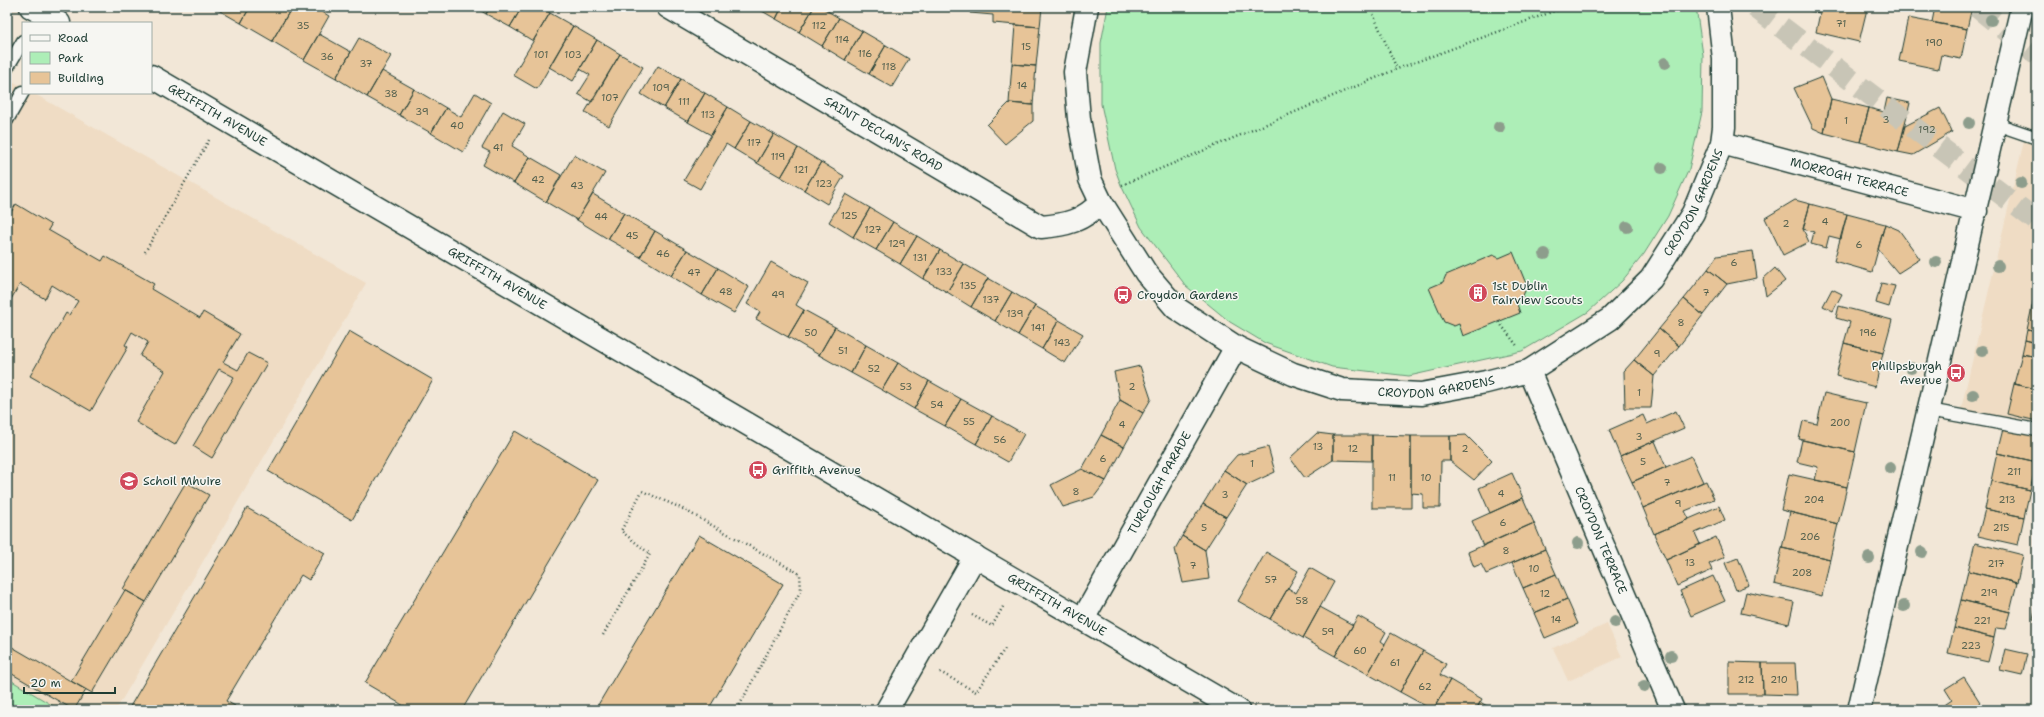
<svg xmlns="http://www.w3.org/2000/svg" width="2044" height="717" font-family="'Shantell Sans',sans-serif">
  <rect width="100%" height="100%" fill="#f2e7d7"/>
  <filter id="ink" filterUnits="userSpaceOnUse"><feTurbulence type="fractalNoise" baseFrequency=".025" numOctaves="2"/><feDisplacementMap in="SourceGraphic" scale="8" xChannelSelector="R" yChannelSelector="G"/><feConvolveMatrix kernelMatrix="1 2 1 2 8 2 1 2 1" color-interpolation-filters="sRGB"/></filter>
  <g filter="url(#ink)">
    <path fill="#efdcc4" d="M 14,82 L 23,87 L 23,93 L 33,93 L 366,283 L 116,710 L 7,710 L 7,94 Z
      M 2027,128 L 2037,130 L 2037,426 L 1961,409 Z
      M 1607,624 L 1622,657 L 1568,681 L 1553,648 Z"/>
    <path fill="#adeeb7" stroke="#669676" d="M 1108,7 L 1696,7 L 1703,55 L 1702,112 L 1689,169 L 1668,216 L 1644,254 L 1622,281 L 1588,312 L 1522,351 L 1409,376 L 1332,367 L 1265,343 L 1230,322 L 1186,286 L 1141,227 L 1121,185 L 1115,169 L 1101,104 L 1101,43 Z
      M 7,678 L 60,710 L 7,710 Z"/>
    <path fill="#e7c498" stroke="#1f3d34" d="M 213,7 L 250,7 L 241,23 Z
      M 250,7 L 292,7 L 272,41 L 241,23 Z
      M 292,7 L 314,7 L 329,16 L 304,60 L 272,41 Z
      M 475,7 L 490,7 L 486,14 Z
      M 490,7 L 522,7 L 510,27 L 486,14 Z
      M 522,7 L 541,7 L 550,13 L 533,41 L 510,27 Z
      M 755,7 L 782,7 L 776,19 Z
      M 782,7 L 814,7 L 799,32 L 776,19 Z
      M 814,7 L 821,7 L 839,18 L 822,46 L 799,32 Z
      M 971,7 L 1042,7 L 1040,27 L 993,23 L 993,15 L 970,13 Z
      M 1807,7 L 1856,7 L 1867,9 L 1859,42 L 1816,32 L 1820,13 L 1806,10 Z
      M 1935,7 L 1972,7 L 1967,29 L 1932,22 Z
      M 550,13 L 573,26 L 537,89 L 513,75 Z
      M 839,18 L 862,31 L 845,60 L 822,46 Z
      M 1908,18 L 1967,29 L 1961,59 L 1941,55 L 1938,69 L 1899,61 Z
      M 1015,25 L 1040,27 L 1036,66 L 1012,64 Z
      M 573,26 L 597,40 L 573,81 L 549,67 Z
      M 862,31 L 886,45 L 869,74 L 845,60 Z
      M 319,34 L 351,52 L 336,78 L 304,60 Z
      M 359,38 L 391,56 L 367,97 L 336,78 Z
      M 597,40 L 620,54 L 592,102 L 578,94 L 590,75 L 580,69 Z
      M 886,45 L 909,59 L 892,87 L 869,74 Z
      M 620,54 L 643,67 L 609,126 L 585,112 Z
      M 1012,64 L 1036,66 L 1033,105 L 1009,103 Z
      M 658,66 L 681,79 L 664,108 L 641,94 Z
      M 382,71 L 414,89 L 399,115 L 367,97 Z
      M 1822,77 L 1831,99 L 1824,133 L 1813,128 L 1794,88 Z
      M 681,79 L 705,93 L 688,122 L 664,108 Z
      M 414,89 L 446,108 L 431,133 L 399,115 Z
      M 475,93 L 491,103 L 463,152 L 431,133 L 446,108 L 461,117 Z
      M 705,93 L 728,107 L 711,135 L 688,122 Z
      M 1887,98 L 1910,103 L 1898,152 L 1860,142 L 1869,108 L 1884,112 Z
      M 1831,99 L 1869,108 L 1860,142 L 1824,133 Z
      M 1009,103 L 1033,105 L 1033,121 L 1005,144 L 987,125 Z
      M 728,107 L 751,121 L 734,149 L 726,144 L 700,189 L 684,180 Z
      M 1940,108 L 1952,132 L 1913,155 L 1898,152 L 1905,126 Z
      M 503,111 L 525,124 L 512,146 L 530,157 L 514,183 L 483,165 L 490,152 L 482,148 Z
      M 751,121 L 774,134 L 757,163 L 734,149 Z
      M 774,134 L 798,148 L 781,177 L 757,163 Z
      M 798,148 L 821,162 L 804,190 L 781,177 Z
      M 574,155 L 605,173 L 577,220 L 546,202 Z
      M 530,157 L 561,175 L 546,202 L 514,183 Z
      M 821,162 L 844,176 L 827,204 L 804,190 Z
      M 593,194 L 624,213 L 608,239 L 577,220 Z
      M 846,194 L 870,208 L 853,237 L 829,222 Z
      M 1795,200 L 1810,204 L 1803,229 L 1809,242 L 1783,255 L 1765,218 Z
      M 16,204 L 51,225 L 48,230 L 102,261 L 105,256 L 154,284 L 151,289 L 200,318 L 203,312 L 240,334 L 223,362 L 238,370 L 248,353 L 267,363 L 212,458 L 193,446 L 234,377 L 219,369 L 175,445 L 136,422 L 165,371 L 140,356 L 148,342 L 132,332 L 125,345 L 128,347 L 91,411 L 30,376 L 66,313 L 69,315 L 78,301 L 52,285 L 45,299 L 20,284 L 7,306 L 7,219 Z
      M 1810,204 L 1847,214 L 1841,239 L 1829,236 L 1826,248 L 1811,244 L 1814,232 L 1803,229 Z
      M 870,208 L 893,222 L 876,250 L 853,237 Z
      M 624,213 L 655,231 L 640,257 L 608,239 Z
      M 1847,214 L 1885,224 L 1872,272 L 1834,261 Z
      M 893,222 L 917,236 L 900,264 L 876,250 Z
      M 1885,224 L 1899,230 L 1920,259 L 1898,273 L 1878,249 Z
      M 655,231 L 687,250 L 671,276 L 640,257 Z
      M 917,236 L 940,250 L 923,279 L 900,264 Z
      M 687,250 L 718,268 L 702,295 L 671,276 Z
      M 940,250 L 964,264 L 947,292 L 923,279 Z
      M 1753,251 L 1757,278 L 1727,284 L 1708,269 L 1717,256 Z
      M 1513,252 L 1527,286 L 1522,298 L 1516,301 L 1520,313 L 1463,336 L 1459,324 L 1454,326 L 1444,322 L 1429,288 L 1443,282 L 1446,275 L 1493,255 L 1499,258 Z
      M 771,262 L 808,283 L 796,305 L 804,310 L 788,337 L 756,319 L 760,312 L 747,304 Z
      M 964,264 L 988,278 L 971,307 L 947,292 Z
      M 718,268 L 749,287 L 734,313 L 702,295 Z
      M 1775,268 L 1785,281 L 1766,296 L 1763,279 Z
      M 1708,269 L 1727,284 L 1703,315 L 1684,299 Z
      M 988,278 L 1012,292 L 995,321 L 971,307 Z
      M 1881,283 L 1895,286 L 1889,307 L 1876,303 Z
      M 1832,289 L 1842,294 L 1833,311 L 1823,306 Z
      M 1012,292 L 1035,306 L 1018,335 L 995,321 Z
      M 2035,294 L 2037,294 L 2037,308 L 2032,307 Z
      M 1684,299 L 1703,315 L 1679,346 L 1659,329 Z
      M 1035,306 L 1059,320 L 1042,349 L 1018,335 Z
      M 1839,306 L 1892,320 L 1883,353 L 1844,343 L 1850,322 L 1836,318 Z
      M 2032,307 L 2037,308 L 2037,332 L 2027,330 Z
      M 804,310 L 835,327 L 819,355 L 788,337 Z
      M 1059,320 L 1083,334 L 1065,363 L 1042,349 Z
      M 835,327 L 866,345 L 851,373 L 819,355 Z
      M 1659,329 L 1679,346 L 1654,376 L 1634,360 Z
      M 2027,330 L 2037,332 L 2037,343 L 2025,340 Z
      M 349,331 L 433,380 L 352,520 L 268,471 Z
      M 2025,340 L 2037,343 L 2037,357 L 2022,354 Z
      M 1844,343 L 1883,353 L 1875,387 L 1836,376 Z
      M 866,345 L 898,363 L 882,390 L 851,373 Z
      M 2022,354 L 2037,357 L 2037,389 L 2014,384 Z
      M 1634,360 L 1654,376 L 1651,408 L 1625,408 L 1624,371 Z
      M 898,363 L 929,381 L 914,409 L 882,390 Z
      M 1140,366 L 1151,399 L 1143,413 L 1120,400 L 1114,372 Z
      M 929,381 L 961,399 L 945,426 L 914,409 Z
      M 2014,384 L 2037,389 L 2037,421 L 2007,414 Z
      M 1824,393 L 1866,403 L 1855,452 L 1799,439 L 1803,421 L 1817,424 Z
      M 961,399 L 992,416 L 976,444 L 945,426 Z
      M 1120,400 L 1143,413 L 1124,447 L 1101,435 Z
      M 1676,411 L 1684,428 L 1620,456 L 1609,430 L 1643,415 L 1647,424 Z
      M 992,416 L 1024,434 L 1008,462 L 976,444 Z
      M 2004,425 L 2037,432 L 2037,462 L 1997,453 Z
      M 515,431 L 598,480 L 462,710 L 411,710 L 365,683 Z
      M 1317,433 L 1333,435 L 1333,460 L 1305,478 L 1290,458 Z
      M 1101,435 L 1124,447 L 1106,481 L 1082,469 Z
      M 1333,435 L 1372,435 L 1372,461 L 1333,460 Z
      M 1372,435 L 1411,436 L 1411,508 L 1372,508 Z
      M 1466,435 L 1492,461 L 1474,480 L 1450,461 L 1450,436 Z
      M 1411,436 L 1450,436 L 1450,461 L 1441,461 L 1440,508 L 1423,508 L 1423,494 L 1411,493 Z
      M 1802,440 L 1855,452 L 1847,487 L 1815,480 L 1818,467 L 1797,462 Z
      M 1655,441 L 1666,467 L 1632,482 L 1620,456 Z
      M 1268,447 L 1275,472 L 1247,485 L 1224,470 L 1237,455 Z
      M 1997,453 L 2037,462 L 2030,490 L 1991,481 Z
      M 1691,456 L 1703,482 L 1643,508 L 1632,482 Z
      M 1082,469 L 1106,481 L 1094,497 L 1063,507 L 1051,485 Z
      M 1224,470 L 1247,485 L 1226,517 L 1203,504 Z
      M 1512,473 L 1523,498 L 1490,513 L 1479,488 Z
      M 1789,474 L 1847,487 L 1838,524 L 1781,510 Z
      M 1706,481 L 1714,499 L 1685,511 L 1689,519 L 1654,534 L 1643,508 Z
      M 1991,481 L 2030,490 L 2024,517 L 1985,509 Z
      M 186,482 L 209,495 L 146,602 L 123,589 Z
      M 1523,498 L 1534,523 L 1483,546 L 1472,521 Z
      M 1203,504 L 1226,517 L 1205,550 L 1182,536 Z
      M 1719,506 L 1725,520 L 1695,533 L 1700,544 L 1666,560 L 1654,534 Z
      M 247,508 L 325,553 L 309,580 L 301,575 L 226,701 L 235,706 L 232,710 L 128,710 Z
      M 1985,509 L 2024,517 L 2018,545 L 1978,536 Z
      M 1790,512 L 1838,524 L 1830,559 L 1782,548 Z
      M 1534,523 L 1545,549 L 1486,574 L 1481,564 L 1474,567 L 1468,552 Z
      M 699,535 L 783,584 L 708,710 L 595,710 Z
      M 1182,536 L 1205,550 L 1209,579 L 1183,583 L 1175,549 Z
      M 1716,537 L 1725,557 L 1709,564 L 1712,570 L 1677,586 L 1666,560 Z
      M 1975,543 L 2023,555 L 2017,583 L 1968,571 Z
      M 1782,548 L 1830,559 L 1822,596 L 1774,584 Z
      M 1545,549 L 1556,574 L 1523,588 L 1512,563 Z
      M 1266,552 L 1298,571 L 1270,619 L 1238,601 Z
      M 1738,558 L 1749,585 L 1736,590 L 1725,563 Z
      M 1310,568 L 1334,582 L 1303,638 L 1270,619 L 1288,588 L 1296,593 Z
      M 1968,571 L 2017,583 L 2010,612 L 1961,600 Z
      M 1556,574 L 1567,599 L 1534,613 L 1523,588 Z
      M 1713,576 L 1725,601 L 1691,616 L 1680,591 Z
      M 125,590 L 146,602 L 92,693 L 71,681 Z
      M 1746,592 L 1794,602 L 1789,624 L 1741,613 Z
      M 1567,599 L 1578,624 L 1545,638 L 1534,613 Z
      M 2037,599 L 2037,620 L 2033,619 Z
      M 1961,600 L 2010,612 L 2005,629 L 1996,628 L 1994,638 L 1954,628 Z
      M 1320,607 L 1353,625 L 1335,656 L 1303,638 Z
      M 1358,616 L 1386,632 L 1381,641 L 1385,644 L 1368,674 L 1335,656 Z
      M 1954,628 L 1994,638 L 1988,662 L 1948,653 Z
      M 1391,633 L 1423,651 L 1400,692 L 1368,674 Z
      M 7,644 L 86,690 L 74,710 L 7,671 Z
      M 2005,649 L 2027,654 L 2022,675 L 2000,670 Z
      M 1423,651 L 1446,664 L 1440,675 L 1450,680 L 1433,710 L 1400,692 Z
      M 1729,662 L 1762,663 L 1763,694 L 1729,694 Z
      M 1762,663 L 1795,663 L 1797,695 L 1763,694 Z
      M 1964,677 L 1985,710 L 1937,710 L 1952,700 L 1945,689 Z
      M 1450,680 L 1482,699 L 1476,710 L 1433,710 Z
      M 1480,702 L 1494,710 L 1476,710 Z"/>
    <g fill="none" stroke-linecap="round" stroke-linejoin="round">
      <path stroke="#c8c5b6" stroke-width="22" stroke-dasharray="22 11" stroke-linecap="butt" d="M 1755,7 L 2037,221
        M 1977,7 L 2037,55"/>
      <defs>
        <path id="service" d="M 7,68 L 23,41
          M 7,120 L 23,92
          M 1996,124 L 2037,138
          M 1929,410 L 2037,430"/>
        <g id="minor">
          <path id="s1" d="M 668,7 L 1041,227 C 1066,225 1083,221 1101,202"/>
          <path id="s2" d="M 1087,7 L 1075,72 L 1079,119 L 1090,179 L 1101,202 L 1146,273 L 1176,308 L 1236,347 L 1293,374 L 1342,390 L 1421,394 L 1486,382 L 1529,371 L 1610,319 L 1651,279 L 1693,213 L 1722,143 L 1724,127 L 1724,59 L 1718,7"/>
          <path id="s3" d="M 1722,143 L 1976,211"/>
          <path id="s4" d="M 1529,371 L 1673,710"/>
          <path id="s5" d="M 1083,619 L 1236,347"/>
          <path d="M 887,710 L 975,556"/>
        </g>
        <path id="tertiary" d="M 1859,710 L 2022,7"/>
        <g id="secondary">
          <path d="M 31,7 L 59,23"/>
          <path id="s6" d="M 151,76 L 1238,710"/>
        </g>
      </defs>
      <use href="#service" stroke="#1f3d34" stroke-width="15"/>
      <use href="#minor" stroke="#1f3d34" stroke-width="25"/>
      <use href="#tertiary" stroke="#1f3d34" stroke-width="25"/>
      <use href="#secondary" stroke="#1f3d34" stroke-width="25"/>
      <path stroke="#1f3d34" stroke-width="2.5" stroke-dasharray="1 3" stroke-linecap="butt" d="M 1370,7 L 1397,69
        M 1122,185 L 1397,69 L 1565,7
        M 145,252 L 209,140
        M 1499,322 L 1518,347
        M 972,615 L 992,626 L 1004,605
        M 603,635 L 650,554 L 621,531 L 642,491 L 681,508 L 800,574 L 801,590 L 737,710
        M 940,672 L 976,692 L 1006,647"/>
      <use href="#service" stroke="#f6f6f2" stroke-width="12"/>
      <use href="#minor" stroke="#f6f6f2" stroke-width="22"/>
      <use href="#tertiary" stroke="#f6f6f2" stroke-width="22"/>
      <use href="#secondary" stroke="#f6f6f2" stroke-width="22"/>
    </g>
    <g fill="#8d9d8c">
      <circle cx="1991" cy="20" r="6"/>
      <circle cx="1665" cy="63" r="6"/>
      <circle cx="1969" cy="123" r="6"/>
      <circle cx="1499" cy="127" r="6"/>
      <circle cx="1662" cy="168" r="6"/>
      <circle cx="2021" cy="183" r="6"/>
      <circle cx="1627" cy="227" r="6"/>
      <circle cx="1545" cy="254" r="6"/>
      <circle cx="1936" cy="262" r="6"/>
      <circle cx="1998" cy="266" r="6"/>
      <circle cx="1982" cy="351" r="6"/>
      <circle cx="1911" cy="368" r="6"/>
      <circle cx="1973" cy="395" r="6"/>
      <circle cx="1890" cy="468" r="6"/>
      <circle cx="1578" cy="543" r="6"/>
      <circle cx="1922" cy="552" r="6"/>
      <circle cx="1869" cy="558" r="6"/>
      <circle cx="1904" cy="606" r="6"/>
      <circle cx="1615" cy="622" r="6"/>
      <circle cx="1671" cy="656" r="6"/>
      <circle cx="1644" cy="686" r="6"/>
    </g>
  </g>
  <defs>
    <symbol id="building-disc" viewBox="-11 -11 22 22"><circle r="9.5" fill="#d1495b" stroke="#f6f6f2"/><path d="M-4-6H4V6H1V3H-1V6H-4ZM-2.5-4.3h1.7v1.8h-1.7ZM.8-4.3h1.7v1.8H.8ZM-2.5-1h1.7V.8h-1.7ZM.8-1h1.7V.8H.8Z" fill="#fff"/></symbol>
    <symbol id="bus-disc" viewBox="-11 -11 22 22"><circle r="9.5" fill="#d1495b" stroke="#f6f6f2"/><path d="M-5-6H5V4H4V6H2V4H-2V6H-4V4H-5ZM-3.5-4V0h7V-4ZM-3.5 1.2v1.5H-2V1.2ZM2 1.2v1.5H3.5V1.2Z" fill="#fff"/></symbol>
    <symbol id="school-disc" viewBox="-11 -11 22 22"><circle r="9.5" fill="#d1495b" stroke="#f6f6f2"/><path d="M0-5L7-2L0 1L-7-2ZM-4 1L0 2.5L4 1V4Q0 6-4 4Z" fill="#fff"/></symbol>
  </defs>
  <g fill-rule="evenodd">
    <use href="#building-disc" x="1467" y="282" width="22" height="22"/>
    <use href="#bus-disc" x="1112" y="284" width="22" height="22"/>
    <use href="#bus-disc" x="1945" y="362" width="22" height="22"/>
    <use href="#bus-disc" x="747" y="459" width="22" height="22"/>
    <use href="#school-disc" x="118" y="470" width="22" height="22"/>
  </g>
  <g text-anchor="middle" stroke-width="3" stroke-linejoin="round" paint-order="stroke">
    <g font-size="10" fill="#515f4d">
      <text x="1841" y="27">71</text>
      <text x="303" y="29">35</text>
      <text x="819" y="29">112</text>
      <text x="842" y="43">114</text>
      <text x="1934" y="46">190</text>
      <text x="1026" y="50">15</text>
      <text x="865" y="57">116</text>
      <text x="541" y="58">101</text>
      <text x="573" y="58">103</text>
      <text x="327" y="60">36</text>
      <text x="366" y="67">37</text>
      <text x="889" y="70">118</text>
      <text x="1022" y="89">14</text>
      <text x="661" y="91">109</text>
      <text x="391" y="97">38</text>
      <text x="610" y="101">107</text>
      <text x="684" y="105">111</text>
      <text x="422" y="115">39</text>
      <text x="708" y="118">113</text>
      <text x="1886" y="123">3</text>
      <text x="1846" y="124">1</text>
      <text x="457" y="129">40</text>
      <text x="1927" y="133">192</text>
      <text x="754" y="146">117</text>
      <text x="498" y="151">41</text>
      <text x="778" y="160">119</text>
      <text x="801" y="173">121</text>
      <text x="538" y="183">42</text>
      <text x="824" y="187">123</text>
      <text x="577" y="189">43</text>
      <text x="849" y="219">125</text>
      <text x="601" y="220">44</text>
      <text x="1825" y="225">4</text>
      <text x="1786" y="227">2</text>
      <text x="873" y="233">127</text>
      <text x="632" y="239">45</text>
      <text x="897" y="247">129</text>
      <text x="1859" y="248">6</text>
      <text x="663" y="257">46</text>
      <text x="920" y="261">131</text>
      <text x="1734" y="266">6</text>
      <text x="944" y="275">133</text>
      <text x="694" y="276">47</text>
      <text x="968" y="289">135</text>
      <text x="726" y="295">48</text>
      <text x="1706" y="296">7</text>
      <text x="778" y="298">49</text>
      <text x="991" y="303">137</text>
      <text x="1015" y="317">139</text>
      <text x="1681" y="326">8</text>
      <text x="1038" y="331">141</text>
      <text x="811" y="336">50</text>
      <text x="1868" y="336">196</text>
      <text x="1062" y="346">143</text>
      <text x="843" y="354">51</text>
      <text x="1657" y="357">9</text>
      <text x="874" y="372">52</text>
      <text x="906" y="390">53</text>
      <text x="1132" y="390">2</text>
      <text x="1639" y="396">1</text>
      <text x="937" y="408">54</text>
      <text x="969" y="425">55</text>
      <text x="1840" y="426">200</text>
      <text x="1122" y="428">4</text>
      <text x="1639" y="440">3</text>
      <text x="1000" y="443">56</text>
      <text x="1318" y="450">13</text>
      <text x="1353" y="452">12</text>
      <text x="1465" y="452">2</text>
      <text x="1103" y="462">6</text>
      <text x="1643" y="465">5</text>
      <text x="1252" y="467">1</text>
      <text x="2014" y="475">211</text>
      <text x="1392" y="481">11</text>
      <text x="1426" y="481">10</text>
      <text x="1667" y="486">7</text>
      <text x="1076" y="495">8</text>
      <text x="1501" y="497">4</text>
      <text x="1225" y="498">3</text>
      <text x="1814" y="503">204</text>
      <text x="2007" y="503">213</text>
      <text x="1678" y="507">9</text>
      <text x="1503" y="526">6</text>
      <text x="1204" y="531">5</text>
      <text x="2001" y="531">215</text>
      <text x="1810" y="540">206</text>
      <text x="1506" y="554">8</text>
      <text x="1690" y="566">13</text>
      <text x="1996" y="567">217</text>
      <text x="1193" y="569">7</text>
      <text x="1534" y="572">10</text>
      <text x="1802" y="576">208</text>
      <text x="1271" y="583">57</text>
      <text x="1989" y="596">219</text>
      <text x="1545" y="597">12</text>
      <text x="1302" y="604">58</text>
      <text x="1556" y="623">14</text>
      <text x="1982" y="624">221</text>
      <text x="1328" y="635">59</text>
      <text x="1971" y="649">223</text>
      <text x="1360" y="654">60</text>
      <text x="1395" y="666">61</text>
      <text x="1746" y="683">212</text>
      <text x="1779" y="683">210</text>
      <text x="1425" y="690">62</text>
    </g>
    <g font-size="12" fill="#1f3d34" stroke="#f6f6f2">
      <text dy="4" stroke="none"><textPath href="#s6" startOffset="77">GRIFFITH AVENUE</textPath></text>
      <text dy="4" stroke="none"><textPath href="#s1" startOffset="250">SAINT DECLAN'S ROAD</textPath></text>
      <text dy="4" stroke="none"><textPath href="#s3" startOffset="132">MORROGH TERRACE</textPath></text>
      <text dy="4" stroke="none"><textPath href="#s2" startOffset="947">CROYDON GARDENS</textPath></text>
      <text dy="4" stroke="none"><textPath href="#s6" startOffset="401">GRIFFITH AVENUE</textPath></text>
      <text dy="4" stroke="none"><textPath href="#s2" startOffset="611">CROYDON GARDENS</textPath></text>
      <text dy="4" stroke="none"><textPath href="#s5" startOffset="156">TURLOUGH PARADE</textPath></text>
      <text dy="4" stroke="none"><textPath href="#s4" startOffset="184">CROYDON TERRACE</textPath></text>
      <text dy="4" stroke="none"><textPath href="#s6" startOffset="1049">GRIFFITH AVENUE</textPath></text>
    </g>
    <g font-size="12" fill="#1f3d34" stroke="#f6f6f2" text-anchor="start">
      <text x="1492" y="290">1st Dublin<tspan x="1492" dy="14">Fairview Scouts</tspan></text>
      <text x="1137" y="299">Croydon Gardens</text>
      <text x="1942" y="370" text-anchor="end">Philipsburgh<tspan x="1942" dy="14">Avenue</tspan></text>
      <text x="772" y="474">Griffith Avenue</text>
      <text x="143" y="485">Schoil Mhuire</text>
    </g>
  </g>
  <rect width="2044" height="717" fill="none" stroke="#f6f6f2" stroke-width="24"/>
  <rect x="12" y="12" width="2020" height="693" fill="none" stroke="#1f3d34" stroke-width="1.5" filter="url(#ink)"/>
  <rect x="22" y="22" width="130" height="72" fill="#f6f6f2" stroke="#a0aca6"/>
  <rect x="30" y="35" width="20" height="6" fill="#f6f6f2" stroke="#a0aca6"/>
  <text x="58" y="42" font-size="12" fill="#1f3d34">Road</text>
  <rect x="30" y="52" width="20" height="12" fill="#adeeb7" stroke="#a0aca6"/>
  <text x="58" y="62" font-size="12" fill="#1f3d34">Park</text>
  <rect x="30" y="72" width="20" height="12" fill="#e7c498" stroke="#a0aca6"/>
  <text x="58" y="82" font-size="12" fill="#1f3d34">Building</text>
  <path d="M24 687v6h91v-6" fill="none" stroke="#1f3d34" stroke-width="2"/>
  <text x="30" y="687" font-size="12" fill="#1f3d34" stroke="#f6f6f2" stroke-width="3" paint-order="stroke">20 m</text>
</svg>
